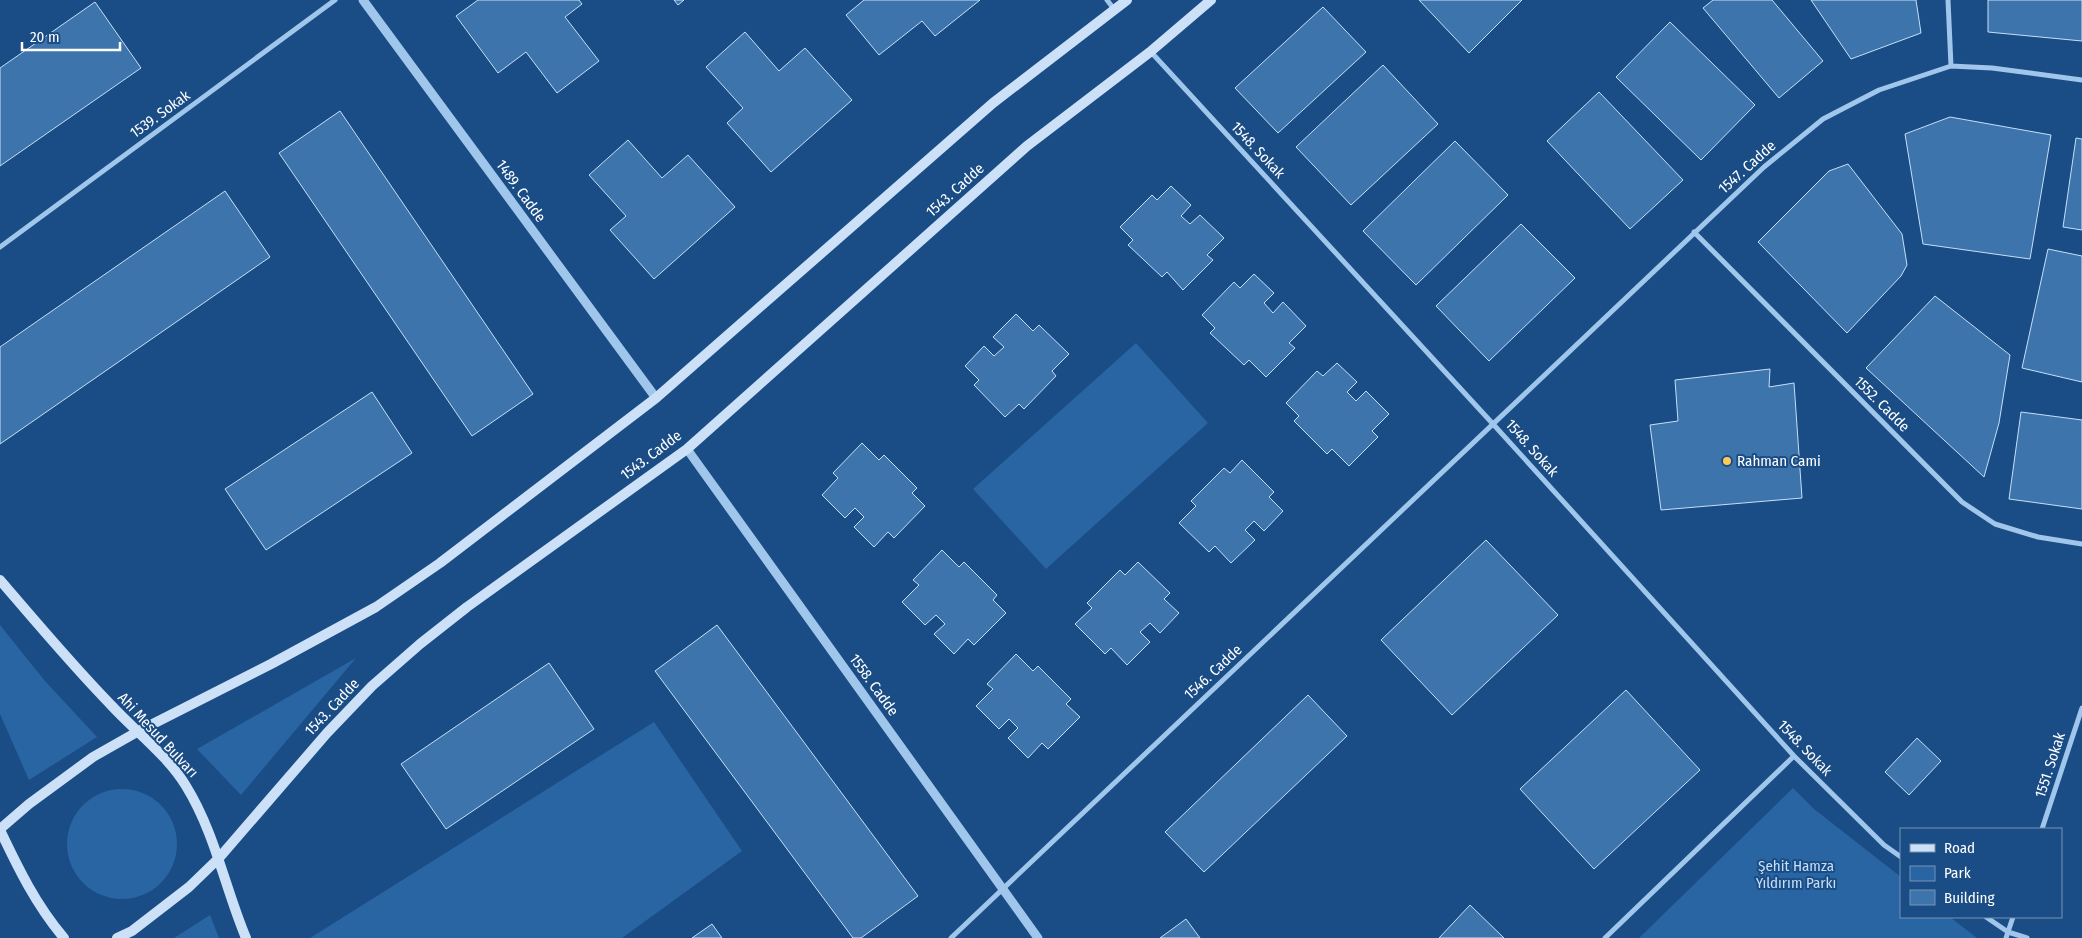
<svg xmlns="http://www.w3.org/2000/svg" width="2082" height="938" font-family="'Fira Sans Condensed',sans-serif">
  <rect width="100%" height="100%" fill="#1a4d85"/>
  <path fill="#2965a2" d="M 1136,343 L 1208,423 L 1046,569 L 973,489 Z
    M 0,625 L 45,681 L 97,737 L 29,780 L 0,714 Z
    M 356,658 L 241,795 L 197,749 Z
    M 654,722 L 742,851 L 622,938 L 310,938 Z
    M 1793,788 L 1814,809 L 1901,877 L 1901,917 L 1950,917 L 1977,938 L 1639,938 Z
    M67 844a55 55 0 1 1 110 0a55 55 0 1 1-110 0Z
    M 210,915 L 219,938 L 174,938 Z"/>
  <path fill="#3e74ac" stroke="#c5dff9" d="M 478,0 L 579,0 L 582,4 L 565,17 L 599,61 L 557,93 L 526,52 L 498,73 L 456,16 Z
    M 674,0 L 684,0 L 678,5 Z
    M 864,0 L 980,0 L 935,36 L 922,21 L 879,55 L 846,15 Z
    M 1419,0 L 1522,0 L 1469,53 Z
    M 1713,0 L 1772,0 L 1823,61 L 1779,98 L 1703,8 Z
    M 1811,0 L 1916,0 L 1921,33 L 1851,59 Z
    M 1988,0 L 2082,0 L 2082,41 L 1988,32 Z
    M 95,2 L 141,68 L 0,166 L 0,68 Z
    M 1323,7 L 1366,52 L 1278,133 L 1235,88 Z
    M 1670,22 L 1755,105 L 1701,160 L 1616,77 Z
    M 745,32 L 779,71 L 805,48 L 852,100 L 771,172 L 727,123 L 743,108 L 706,67 Z
    M 1383,65 L 1438,124 L 1351,205 L 1296,147 Z
    M 1599,92 L 1683,180 L 1630,229 L 1547,141 Z
    M 340,111 L 533,394 L 472,436 L 279,153 Z
    M 1950,117 L 2051,135 L 2030,259 L 1923,244 L 1905,134 Z
    M 2076,138 L 2082,139 L 2082,230 L 2063,227 Z
    M 628,140 L 662,178 L 688,155 L 735,207 L 654,279 L 610,230 L 626,216 L 589,175 Z
    M 1455,141 L 1508,195 L 1416,285 L 1363,231 Z
    M 1848,164 L 1902,234 L 1907,265 L 1901,276 L 1847,333 L 1758,242 L 1829,171 Z
    M 1171,186 L 1191,205 L 1181,216 L 1190,224 L 1200,215 L 1224,238 L 1207,255 L 1213,260 L 1183,290 L 1167,272 L 1162,277 L 1128,245 L 1133,240 L 1120,227 L 1152,195 L 1157,200 Z
    M 225,191 L 270,257 L 0,444 L 0,347 Z
    M 1521,224 L 1575,278 L 1489,361 L 1436,306 Z
    M 2048,249 L 2082,256 L 2082,382 L 2022,368 Z
    M 1254,274 L 1274,293 L 1264,303 L 1273,313 L 1283,302 L 1306,326 L 1289,343 L 1295,348 L 1266,377 L 1249,360 L 1244,365 L 1210,333 L 1215,328 L 1202,315 L 1234,282 L 1240,288 Z
    M 1935,296 L 2010,355 L 1999,423 L 1984,477 L 1866,368 Z
    M 1016,314 L 1033,331 L 1039,325 L 1069,354 L 1052,371 L 1056,376 L 1024,409 L 1019,404 L 1005,417 L 974,385 L 979,380 L 965,366 L 984,346 L 994,356 L 1004,347 L 993,337 Z
    M 1337,363 L 1357,382 L 1347,392 L 1356,401 L 1366,391 L 1389,414 L 1372,431 L 1378,437 L 1349,466 L 1332,449 L 1327,454 L 1294,421 L 1299,416 L 1286,403 L 1317,371 L 1323,376 Z
    M 1770,369 L 1769,387 L 1794,383 L 1802,498 L 1661,510 L 1650,425 L 1678,421 L 1675,380 Z
    M 372,392 L 412,453 L 266,550 L 225,489 Z
    M 2021,412 L 2082,420 L 2082,509 L 2009,499 Z
    M 862,443 L 879,460 L 884,455 L 917,488 L 912,493 L 925,506 L 894,538 L 888,532 L 874,547 L 854,527 L 864,517 L 855,508 L 845,518 L 822,495 L 838,478 L 833,473 Z
    M 1242,460 L 1274,492 L 1269,497 L 1283,511 L 1264,531 L 1254,521 L 1245,530 L 1255,540 L 1231,563 L 1215,546 L 1209,552 L 1179,523 L 1196,506 L 1191,501 L 1224,468 L 1230,473 Z
    M 1486,540 L 1558,615 L 1452,715 L 1381,640 Z
    M 942,550 L 959,567 L 964,562 L 997,595 L 993,600 L 1006,613 L 974,645 L 968,639 L 954,654 L 934,634 L 945,624 L 936,615 L 925,625 L 902,602 L 919,585 L 913,580 Z
    M 1138,562 L 1170,593 L 1164,599 L 1179,613 L 1160,633 L 1150,623 L 1140,632 L 1150,642 L 1127,665 L 1111,648 L 1105,654 L 1075,624 L 1092,608 L 1087,603 L 1120,570 L 1125,575 Z
    M 717,625 L 918,896 L 861,938 L 853,938 L 655,671 Z
    M 1016,654 L 1033,671 L 1038,666 L 1071,699 L 1066,704 L 1080,717 L 1048,749 L 1042,743 L 1028,758 L 1008,738 L 1018,728 L 1009,719 L 999,729 L 976,706 L 993,689 L 987,684 Z
    M 549,663 L 594,729 L 446,829 L 401,764 Z
    M 1626,690 L 1700,770 L 1594,869 L 1520,789 Z
    M 1308,695 L 1347,736 L 1204,872 L 1165,832 Z
    M 1917,738 L 1941,761 L 1909,795 L 1885,772 Z
    M 1470,905 L 1504,938 L 1439,938 Z
    M 1186,919 L 1200,938 L 1160,938 Z
    M 712,924 L 722,938 L 692,938 Z"/>
  <g fill="none" stroke-linecap="round" stroke-linejoin="round">
    <path stroke="#a0c6ec" stroke-width="5" d="M 1107,0 L 1114,9
      M 1948,0 L 1951,66
      M 1151,52 L 1493,424 L 1794,756 L 1884,845 L 1901,857
      M 1694,232 L 1962,502 L 1995,524 L 2038,537 L 2082,544
      M 0,247 L 335,0
      M 2042,829 L 2082,708
      M 1986,917 L 2008,932 L 2027,938
      M 951,938 L 1764,167 L 1823,119 L 1879,90 L 1951,66 L 1992,68 L 2082,80
      M 1605,938 L 1794,756
      M 2006,938 L 2013,917"/>
    <path stroke="#a0c6ec" stroke-width="9" d="M 363,0 L 656,398
      M 687,449 L 1038,938"/>
    <path stroke="#cce1f8" stroke-width="10" d="M 0,580 C 36,622 72,665 111,705 C 135,731 168,756 186,786 C 215,833 225,888 246,938
      M 0,829 L 29,804 L 93,757 L 137,732 L 271,664 L 376,607 L 440,563 L 656,398 L 993,103 L 1127,0
      M 0,830 C 18,868 36,905 64,938
      M 117,938 L 132,931 L 189,887 L 219,858 L 327,733 L 372,686 L 420,644 L 467,607 L 687,449 L 1027,146 L 1150,52 L 1211,0"/>
  </g>
  <circle fill="#fec85c" stroke="#1a4d85" stroke-width="2" cx="1727" cy="461" r="5"/>
  <g text-anchor="middle" stroke-width="4" stroke-linejoin="round" paint-order="stroke">
    <g font-size="15" fill="#fff" stroke="#1a4d85">
      <text transform="translate(160 114) rotate(-36)" y="5">1539. Sokak</text>
      <text transform="translate(1258 150) rotate(47)" y="5">1548. Sokak</text>
      <text transform="translate(1747 167) rotate(-42)" y="5">1547. Cadde</text>
      <text transform="translate(955 190) rotate(-42)" y="5">1543. Cadde</text>
      <text transform="translate(521 191) rotate(54)" y="5">1489. Cadde</text>
      <text transform="translate(1882 404) rotate(45)" y="5">1552. Cadde</text>
      <text transform="translate(1532 448) rotate(48)" y="5">1548. Sokak</text>
      <text transform="translate(651 455) rotate(-37)" y="5">1543. Cadde</text>
      <text transform="translate(1213 672) rotate(-43)" y="5">1546. Cadde</text>
      <text transform="translate(874 685) rotate(54)" y="5">1558. Cadde</text>
      <text transform="translate(332 707) rotate(-47)" y="5">1543. Cadde</text>
      <text transform="translate(158 735) rotate(47)" y="5">Ahi Mesud Bulvarı</text>
      <text transform="translate(1805 748) rotate(46)" y="5">1548. Sokak</text>
      <text transform="translate(2050 765) rotate(-72)" y="5">1551. Sokak</text>
    </g>
    <g font-size="15" fill="#fff" stroke="#1a4d85" text-anchor="start">
      <text x="1737" y="466">Rahman Cami</text>
    </g>
    <g font-size="15" fill="#c5dff9" stroke="#1a4d85">
      <text x="1796" y="871">Şehit Hamza<tspan x="1796" dy="17">Yıldırım Parkı</tspan></text>
    </g>
  </g>
  <rect x="1900" y="828" width="162" height="90" fill="#1a4d85" stroke="#7694b6"/>
  <rect x="1910" y="844" width="25" height="8" fill="#cce1f8" stroke="#7694b6"/>
  <text x="1944" y="853" font-size="15" fill="#ffffff">Road</text>
  <rect x="1910" y="866" width="25" height="15" fill="#2965a2" stroke="#7694b6"/>
  <text x="1944" y="878" font-size="15" fill="#ffffff">Park</text>
  <rect x="1910" y="890" width="25" height="15" fill="#3e74ac" stroke="#7694b6"/>
  <text x="1944" y="903" font-size="15" fill="#ffffff">Building</text>
  <path d="M22 42v8h98v-8" fill="none" stroke="#ffffff" stroke-width="2.5"/>
  <text x="30" y="42" font-size="15" fill="#ffffff" stroke="#1a4d85" stroke-width="4" paint-order="stroke">20 m</text>
</svg>
